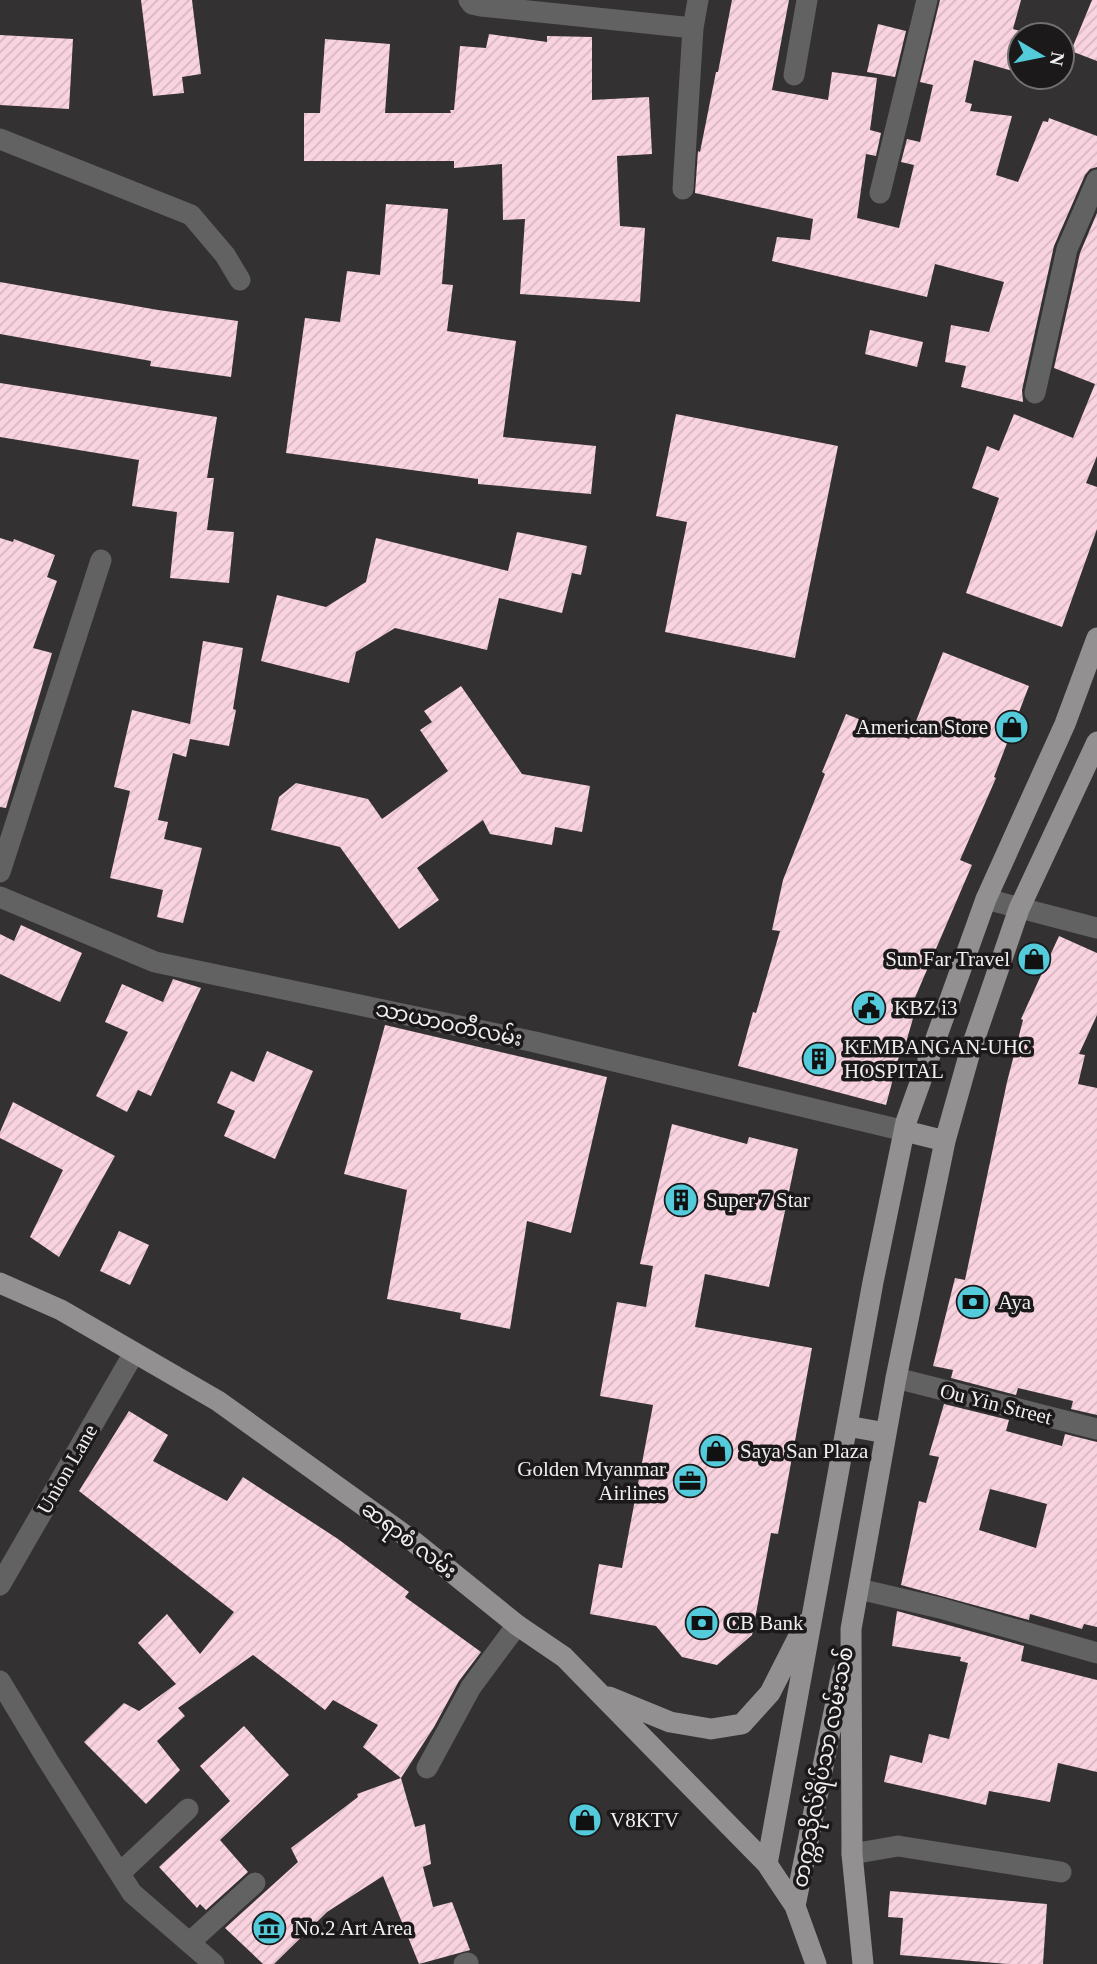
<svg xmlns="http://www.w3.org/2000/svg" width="1097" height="1964" font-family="'Times New Roman','Noto Sans Myanmar',serif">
  <defs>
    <pattern id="building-hatch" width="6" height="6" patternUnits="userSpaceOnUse" patternTransform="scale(1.75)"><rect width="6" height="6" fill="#f9d3df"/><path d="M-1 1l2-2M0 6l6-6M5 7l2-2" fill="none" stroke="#d6b7c1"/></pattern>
  </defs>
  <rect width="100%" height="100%" fill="#343132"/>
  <path fill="url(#building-hatch)" fill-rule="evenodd" d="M 141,0 L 192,0 L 201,74 L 182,77 L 184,93 L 153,96 Z
    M 732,0 L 789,0 L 772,90 L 828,100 L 832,72 L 877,78 L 870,130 L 881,133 L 876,156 L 866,154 L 857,218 L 899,228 L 914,165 L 901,162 L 907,139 L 920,142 L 933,85 L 920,82 L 940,0 L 1021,0 L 1013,29 L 1020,31 L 1020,73 L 974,60 L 965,102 L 972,104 L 970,111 L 1012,116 L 996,175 L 1018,182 L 1043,121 L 1048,122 L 1049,118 L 1097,136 L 1097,167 L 1090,169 L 1085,175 L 1054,246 L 1022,390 L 1023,402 L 961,387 L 966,366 L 945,362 L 951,325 L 989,332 L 1004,282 L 935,264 L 927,297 L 772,261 L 777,237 L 810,240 L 813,219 L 695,193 L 698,151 L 700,152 L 716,72 L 718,72 Z
    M 1092,0 L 1097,0 L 1097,61 L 1071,51 Z
    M 878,24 L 906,31 L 895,77 L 867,72 Z
    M 489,34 L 547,42 L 547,36 L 592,37 L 592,100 L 649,97 L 652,154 L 617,156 L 620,226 L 645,228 L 640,302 L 520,294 L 525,219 L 503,220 L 502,164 L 454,168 L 454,161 L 304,161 L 304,113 L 320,113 L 325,39 L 390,44 L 385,113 L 451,113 L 450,110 L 454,110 L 460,46 L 486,48 Z
    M 0,35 L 73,39 L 69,109 L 0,105 Z
    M 386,204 L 448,209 L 442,284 L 453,285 L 447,331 L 516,341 L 503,437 L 596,446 L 591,494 L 478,484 L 478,479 L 286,453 L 305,318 L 340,322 L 347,271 L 380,275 Z
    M 1097,213 L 1097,456 L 1086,483 L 1097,487 L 1097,529 L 1062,627 L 966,593 L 999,498 L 972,488 L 987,446 L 999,451 L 1014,414 L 1073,438 L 1095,384 L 1054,368 L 1080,253 Z
    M 0,282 L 158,310 L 238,321 L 231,377 L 150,366 L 151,361 L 0,334 Z
    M 870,330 L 923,342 L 917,367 L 865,354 Z
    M 0,383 L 217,417 L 207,478 L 214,478 L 207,530 L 234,532 L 229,583 L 170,578 L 177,512 L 132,506 L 139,460 L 0,437 Z
    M 676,414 L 838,446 L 795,658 L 665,632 L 687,522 L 656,516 Z
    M 517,532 L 587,546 L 581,575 L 572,573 L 562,613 L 499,598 L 487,650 L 395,628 L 356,652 L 349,683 L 261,661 L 277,595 L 326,607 L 366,582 L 376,538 L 508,571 Z
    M 0,538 L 13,542 L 14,539 L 55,555 L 47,577 L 57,581 L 33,648 L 52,653 L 6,808 L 0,807 Z
    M 203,641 L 243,648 L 233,709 L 236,710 L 229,746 L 190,739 L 186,757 L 173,753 L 158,820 L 168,822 L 164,839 L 202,848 L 183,923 L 157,917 L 163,890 L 110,878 L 130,791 L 114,787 L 132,710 L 190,724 Z
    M 943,652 L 1029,686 L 994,777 L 996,778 L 960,860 L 972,865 L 914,1000 L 918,1001 L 905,1046 L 902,1045 L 886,1105 L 738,1066 L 753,1012 L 756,1013 L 780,931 L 772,930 L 783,880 L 825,774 L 822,772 L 846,714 L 909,739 Z
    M 461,686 L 522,774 L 590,786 L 582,832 L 555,827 L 552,845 L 490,834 L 483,820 L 417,868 L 439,900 L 399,929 L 340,847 L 271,830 L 279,797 L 296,783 L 368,799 L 382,819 L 448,771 L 420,730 L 432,722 L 424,711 Z
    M 21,925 L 82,953 L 60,1002 L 0,974 L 0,934 L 14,941 Z
    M 1059,936 L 1097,953 L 1097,1015 L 1079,1054 L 1085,1055 L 1078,1084 L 1097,1088 L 1097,1415 L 1071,1409 L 1073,1401 L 1018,1388 L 1016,1395 L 951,1378 L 953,1370 L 933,1366 L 955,1278 L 965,1280 L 1007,1082 L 1023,1020 L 1021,1019 Z
    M 173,979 L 201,988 L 151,1096 L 138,1090 L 127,1112 L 96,1096 L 128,1032 L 105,1022 L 122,984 L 163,1002 Z
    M 385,1025 L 607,1077 L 571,1233 L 527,1221 L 510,1329 L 460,1319 L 461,1313 L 387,1299 L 407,1190 L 344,1174 Z
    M 267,1051 L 313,1071 L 275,1159 L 224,1136 L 235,1111 L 217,1103 L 231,1071 L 254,1082 Z
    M 13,1102 L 115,1156 L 59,1257 L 30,1237 L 63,1170 L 0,1138 L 0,1132 Z
    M 672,1124 L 747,1144 L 749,1137 L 798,1149 L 769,1287 L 705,1274 L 695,1327 L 812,1348 L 778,1534 L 771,1533 L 752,1635 L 717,1665 L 682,1657 L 656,1626 L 590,1614 L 599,1564 L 622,1568 L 653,1405 L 600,1396 L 617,1302 L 646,1307 L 653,1266 L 640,1264 Z
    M 119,1231 L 149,1245 L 130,1285 L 100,1271 Z
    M 944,1404 L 1009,1420 L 1006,1431 L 1062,1446 L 1065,1434 L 1097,1442 L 1097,1627 L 1084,1624 L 1082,1629 L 1030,1614 L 1029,1620 L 901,1585 L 919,1501 L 926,1503 L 939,1457 L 929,1455 ZM 990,1489 L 1047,1504 L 1036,1548 L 979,1530 Z
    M 129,1411 L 168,1435 L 153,1461 L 227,1501 L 243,1477 L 338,1539 L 409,1592 L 405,1597 L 481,1652 L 459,1681 L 434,1727 L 401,1778 L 363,1747 L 378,1725 L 333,1700 L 325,1710 L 253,1655 L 178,1708 L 185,1716 L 157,1741 L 180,1770 L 146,1804 L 84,1742 L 124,1703 L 139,1711 L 176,1684 L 138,1643 L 167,1614 L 200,1654 L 234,1612 L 79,1491 Z
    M 897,1611 L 1024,1646 L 1021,1661 L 1097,1680 L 1097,1772 L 1058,1763 L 1050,1802 L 989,1791 L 986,1805 L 884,1782 L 890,1755 L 922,1763 L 929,1734 L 949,1739 L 968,1663 L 960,1661 L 961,1657 L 892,1646 Z
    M 244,1726 L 289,1775 L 220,1840 L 248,1872 L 206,1910 L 200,1904 L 197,1908 L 159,1867 L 230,1801 L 200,1766 Z
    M 401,1778 L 415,1827 L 425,1824 L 431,1864 L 423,1867 L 433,1907 L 452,1902 L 470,1950 L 419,1964 L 383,1876 L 327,1912 L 274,1964 L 263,1964 L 225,1928 L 298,1862 L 291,1848 L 358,1797 L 357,1794 Z
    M 890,1891 L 1047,1904 L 1043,1964 L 1008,1964 L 900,1955 L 903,1918 L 888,1917 Z"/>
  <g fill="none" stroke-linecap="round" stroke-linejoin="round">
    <path stroke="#636262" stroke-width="21" d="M 469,0 L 472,4 L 481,6 L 693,28 L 698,0
      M 794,75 L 807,0
      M 0,139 L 191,215 L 225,255 L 240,280
      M 683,189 L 693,28
      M 880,193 L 927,0
      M 1035,393 L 1067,249 L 1097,180
      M 0,872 L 101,560
      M 0,897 L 155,962 L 535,1042 L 905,1131
      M 986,899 L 1097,928
      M 896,1378 L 1097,1429
      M 0,1585 L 134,1353
      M 859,1589 L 940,1608 L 1097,1653
      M 0,1681 L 47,1759 L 132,1893 L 214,1964
      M 427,1768 L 471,1687 L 517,1625
      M 852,1854 L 898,1846 L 1061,1872
      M 120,1873 L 188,1809
      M 190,1942 L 255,1883
      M 464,1964 L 468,1963"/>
    <path stroke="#939091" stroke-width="21" d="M 905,1131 L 945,1141
      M 0,1283 L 61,1310 L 218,1401 L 413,1541 L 517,1625 L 564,1657 L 767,1864 L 795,1906 L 816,1964
      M 847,1426 L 886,1433
      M 609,1697 L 670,1722 L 711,1729 L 742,1724 L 770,1693 L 805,1624
      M 767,1864 L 873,1282 L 906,1122 L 986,899 L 1065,724 L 1097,638
      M 795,1906 L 842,1672
      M 863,1964 L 852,1854 L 851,1629 L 896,1378 L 945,1141 L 970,1052 L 1019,909 L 1097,742"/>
  </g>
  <defs>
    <symbol id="shop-disc" viewBox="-11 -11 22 22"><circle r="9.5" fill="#53cbdb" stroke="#1b191a"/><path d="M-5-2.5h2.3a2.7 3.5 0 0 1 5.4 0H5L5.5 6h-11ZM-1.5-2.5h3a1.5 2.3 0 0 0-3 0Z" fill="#111"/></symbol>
    <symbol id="civic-disc" viewBox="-11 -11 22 22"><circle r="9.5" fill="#53cbdb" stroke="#1b191a"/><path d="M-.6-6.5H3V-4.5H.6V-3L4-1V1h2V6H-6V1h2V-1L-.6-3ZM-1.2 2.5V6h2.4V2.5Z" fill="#111"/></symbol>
    <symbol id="building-disc" viewBox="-11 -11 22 22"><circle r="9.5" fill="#53cbdb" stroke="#1b191a"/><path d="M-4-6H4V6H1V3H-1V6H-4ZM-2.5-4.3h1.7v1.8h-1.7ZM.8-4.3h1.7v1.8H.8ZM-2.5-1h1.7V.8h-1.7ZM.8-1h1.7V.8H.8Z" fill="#111"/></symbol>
    <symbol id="bank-disc" viewBox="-11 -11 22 22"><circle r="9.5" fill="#53cbdb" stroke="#1b191a"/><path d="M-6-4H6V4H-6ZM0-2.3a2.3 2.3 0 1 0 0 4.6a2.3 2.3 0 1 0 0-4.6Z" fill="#111"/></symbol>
    <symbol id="office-disc" viewBox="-11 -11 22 22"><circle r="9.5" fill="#53cbdb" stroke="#1b191a"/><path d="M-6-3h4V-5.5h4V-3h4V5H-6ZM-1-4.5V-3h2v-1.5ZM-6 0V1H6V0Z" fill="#111"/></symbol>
    <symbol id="museum-disc" viewBox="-11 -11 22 22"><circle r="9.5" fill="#53cbdb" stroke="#1b191a"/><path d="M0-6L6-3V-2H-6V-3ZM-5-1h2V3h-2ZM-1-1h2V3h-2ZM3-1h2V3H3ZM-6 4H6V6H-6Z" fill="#111"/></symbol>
  </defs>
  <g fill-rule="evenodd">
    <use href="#shop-disc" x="993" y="708" width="38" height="38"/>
    <use href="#shop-disc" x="1015" y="940" width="38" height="38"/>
    <use href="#civic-disc" x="850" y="989" width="38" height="38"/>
    <use href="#building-disc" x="800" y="1040" width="38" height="38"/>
    <use href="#building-disc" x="662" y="1181" width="38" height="38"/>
    <use href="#bank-disc" x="954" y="1283" width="38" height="38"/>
    <use href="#shop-disc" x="697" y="1432" width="38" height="38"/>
    <use href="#office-disc" x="671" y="1462" width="38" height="38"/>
    <use href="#bank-disc" x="683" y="1604" width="38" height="38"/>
    <use href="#shop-disc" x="566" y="1801" width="38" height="38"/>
    <use href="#museum-disc" x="250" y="1909" width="38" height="38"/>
  </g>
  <g text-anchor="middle" stroke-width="7" stroke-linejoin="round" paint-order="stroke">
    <g font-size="21" fill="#f1eff0" stroke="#1b191a" text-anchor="start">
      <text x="988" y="734" text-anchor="end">American Store</text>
      <text x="1010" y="966" text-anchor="end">Sun Far Travel</text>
      <text x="894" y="1015">KBZ i3</text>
      <text x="844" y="1054">KEMBANGAN-UHC<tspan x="844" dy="24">HOSPITAL</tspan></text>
      <text x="706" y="1207">Super 7 Star</text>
      <text x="998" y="1309">Aya</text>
      <text x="740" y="1458">Saya San Plaza</text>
      <text x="666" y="1476" text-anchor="end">Golden Myanmar<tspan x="666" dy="24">Airlines</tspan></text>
      <text x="726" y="1630">CB Bank</text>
      <text x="610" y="1827">V8KTV</text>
      <text x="294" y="1935">No.2 Art Area</text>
    </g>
    <g font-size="21" fill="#f1eff0" stroke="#1b191a">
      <text transform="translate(449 1024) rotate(12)" y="7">သာယာဝတီလမ်း</text>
      <text transform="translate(996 1404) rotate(14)" y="7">Ou Yin Street</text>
      <text transform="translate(67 1469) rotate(-60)" y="7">Union Lane</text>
      <text transform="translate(409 1540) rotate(37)" y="7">ဆရာစံ လမ်း</text>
      <text transform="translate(823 1767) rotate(-79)" y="7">တက္ကသိုလ်ရိပ်သာ လမ်းသစ်</text>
    </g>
  </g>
  <g transform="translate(1041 56) rotate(100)"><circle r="33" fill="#1b191a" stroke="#716f70" stroke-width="2"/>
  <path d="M0-5L12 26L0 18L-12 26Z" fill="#53cbdb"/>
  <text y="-10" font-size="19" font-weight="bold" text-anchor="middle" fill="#f1eff0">N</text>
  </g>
</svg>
